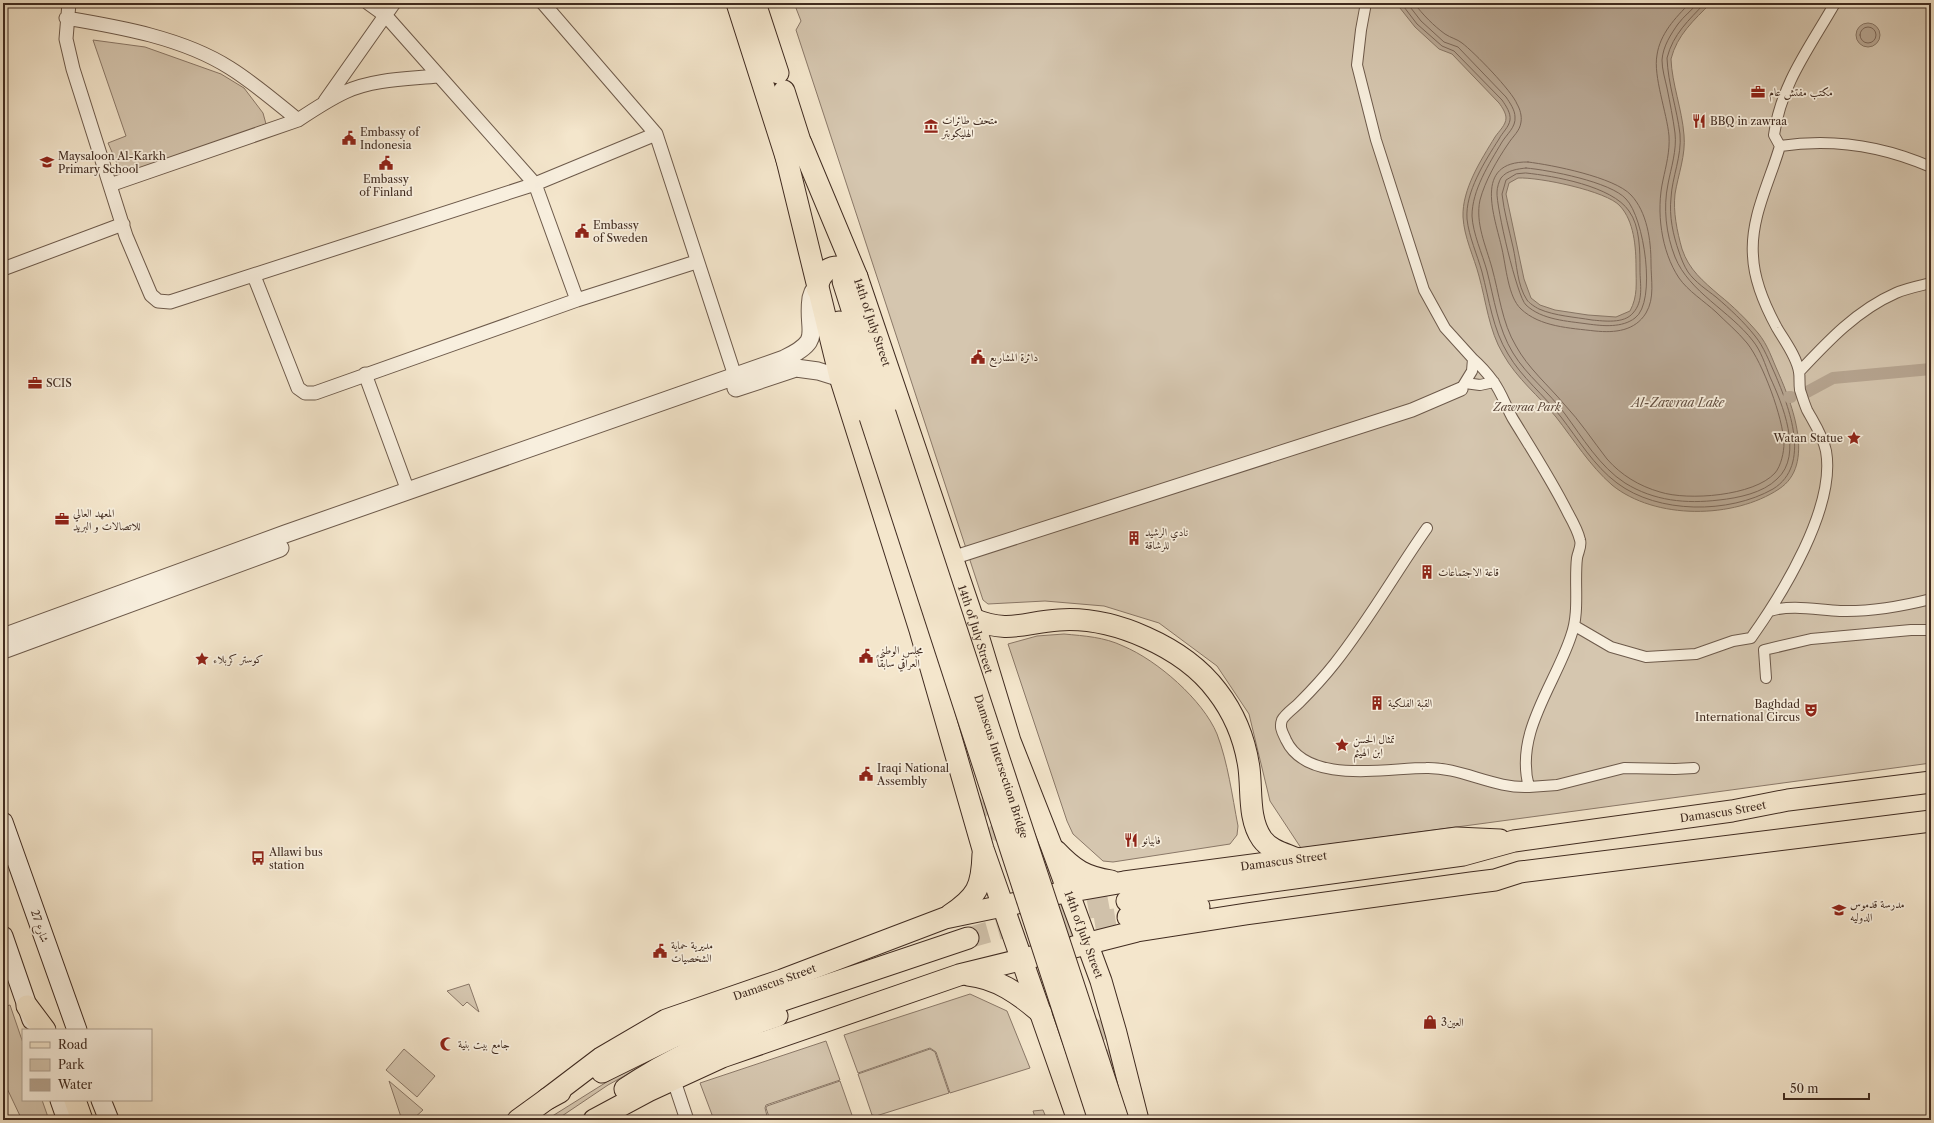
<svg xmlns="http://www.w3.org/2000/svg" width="1934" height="1123" font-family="'Libre Caslon Text',Amiri,serif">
  <rect width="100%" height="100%" fill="#f4e6cc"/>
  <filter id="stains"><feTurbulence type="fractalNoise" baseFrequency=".005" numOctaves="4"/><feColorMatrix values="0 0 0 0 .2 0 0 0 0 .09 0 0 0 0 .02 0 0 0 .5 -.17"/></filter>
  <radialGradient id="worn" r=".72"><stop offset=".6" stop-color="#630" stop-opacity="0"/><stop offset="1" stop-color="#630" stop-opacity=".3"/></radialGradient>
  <path fill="#d5c6af" stroke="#8a7868" d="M 794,3 L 1931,3 L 1931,763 L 1301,848 L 1270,801 L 1249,714 L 1217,666 L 1159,623 L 1104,606 L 1045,601 L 988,604 L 983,600 L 796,30 L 801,21 Z
    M 93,40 L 145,47 L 221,74 L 244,88 L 263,113 L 266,124 L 123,177 L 108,143 L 126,136 Z
    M 1064,634 C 1085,636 1104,637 1123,646 C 1157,660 1203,700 1217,734 C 1228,763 1232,795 1238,826 L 1237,835 L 1230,844 L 1113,862 L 1103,861 L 1073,834 L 1067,821 L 1008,644 L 1037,636 Z
    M 469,984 L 479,1012 L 467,1002 L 463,1006 L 447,991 Z
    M 970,994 L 1007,1011 L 1030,1068 L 950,1093 L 936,1052 L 930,1048 L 858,1073 L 844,1035 Z
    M 10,1005 L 23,1043 L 23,1100 L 42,1100 L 49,1120 L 22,1120 L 3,1080 L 3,1007 Z
    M 691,1039 L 608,1085 L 556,1120 L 546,1120 L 629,1068 Z
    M 826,1041 L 840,1080 L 766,1105 L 765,1108 L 768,1120 L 714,1120 L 700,1083 Z
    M 404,1049 L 435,1076 L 417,1097 L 386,1070 Z
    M 930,1049 L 935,1052 L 949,1093 L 876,1116 L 872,1115 L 858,1074 Z
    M 389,1081 L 423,1110 L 412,1120 L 402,1120 Z
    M 840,1081 L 853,1118 L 853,1120 L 770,1120 L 766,1108 L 767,1106 Z
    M 1043,1110 L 1047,1120 L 1036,1120 L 1033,1111 Z"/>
  <path fill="#b7a692" stroke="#877564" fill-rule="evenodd" d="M 1396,3 L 1711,3 C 1694,20 1677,35 1671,59 C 1672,84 1682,109 1684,135 C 1686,155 1678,175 1675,194 C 1673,212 1677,231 1682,249 C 1689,270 1703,281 1719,295 C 1733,306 1747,320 1758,333 C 1768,345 1772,359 1778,372 C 1792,404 1816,465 1779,489 C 1734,519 1655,520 1612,485 C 1590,466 1574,440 1556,417 C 1539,396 1517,379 1503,354 C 1489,331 1486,301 1479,276 C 1474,257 1464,237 1463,217 C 1462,189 1481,160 1495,137 C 1499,131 1506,125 1506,118 C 1506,113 1502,107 1499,103 L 1452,54 L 1439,49 L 1415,27 ZM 1518,178 C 1539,177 1607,191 1620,206 C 1634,221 1636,247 1636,267 C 1636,283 1638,296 1630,311 L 1616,317 L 1588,315 L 1555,310 L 1540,305 L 1531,298 L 1524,279 L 1506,194 L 1509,183 Z
    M1856 35a12 12 0 1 1 24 0a12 12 0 1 1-24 0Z"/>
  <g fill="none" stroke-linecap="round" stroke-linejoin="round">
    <path stroke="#7c6859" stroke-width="1" d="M 1401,3 L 1417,24 L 1442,46 L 1454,51 L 1502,100 C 1506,106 1511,113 1510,120 C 1509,127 1502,133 1499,139 C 1485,161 1465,192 1467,219 C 1469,237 1477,254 1482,272 C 1489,299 1493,330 1508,354 C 1522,378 1544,395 1561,417 C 1578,439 1594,466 1617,483 C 1658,514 1729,514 1773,489 C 1812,465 1789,407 1775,374 C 1769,361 1764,347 1755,336 C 1744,322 1730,309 1716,297 C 1707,290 1695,282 1688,272 C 1684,266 1681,258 1679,252 C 1673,235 1669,216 1671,198 C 1672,177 1682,156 1680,134 C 1677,109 1668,84 1667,58 C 1673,34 1689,20 1705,3
      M 1407,3 L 1421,21 L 1444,42 L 1458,47 L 1506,97 C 1510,103 1515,110 1515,117 C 1516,127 1507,134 1502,142 C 1489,164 1472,190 1472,216 C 1473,234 1482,253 1487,271 C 1494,298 1498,329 1513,353 C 1527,376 1549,392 1565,414 C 1582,437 1600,467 1625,483 C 1654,501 1686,504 1719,500 C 1738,498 1763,493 1777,479 C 1804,455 1782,403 1770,377 C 1765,364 1761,351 1753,341 C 1730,311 1689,292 1675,257 C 1666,234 1663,208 1668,184 C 1671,168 1677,150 1675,133 C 1673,118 1670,103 1667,88 C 1665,79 1662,69 1662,60 C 1663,46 1671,34 1678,24 C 1684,16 1692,10 1698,3
      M 1414,3 C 1423,15 1434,26 1445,34 C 1451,38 1457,39 1462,43 C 1474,52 1512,91 1517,104 C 1520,109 1522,116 1521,122 C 1520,131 1513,136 1508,144 C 1497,160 1485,181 1480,200 C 1475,223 1486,246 1492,268 C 1499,293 1502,323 1516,346 C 1528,368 1548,385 1564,404 C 1580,421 1593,441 1607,459 C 1621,475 1639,486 1660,492 C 1688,501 1754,496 1775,473 C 1781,466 1784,452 1784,443 C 1783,418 1763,363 1747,343 C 1738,332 1726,322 1716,312 C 1704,301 1688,291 1679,278 C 1661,251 1656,211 1663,180 C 1666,166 1670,151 1669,136 C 1667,113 1653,76 1657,55 C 1660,34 1675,18 1690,3
      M1860 35a8 8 0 1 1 16 0a8 8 0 1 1-16 0Z
      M 1528,162 C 1552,165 1614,177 1631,195 C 1647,212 1651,240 1651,263 C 1651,280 1655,298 1646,313 C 1635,331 1615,333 1595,331 C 1570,328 1540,327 1521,309 C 1508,297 1506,266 1502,249 C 1495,217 1472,161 1528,162 Z
      M 1526,168 C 1549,170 1611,182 1626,199 C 1644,217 1657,302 1635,318 C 1622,328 1603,326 1588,324 C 1567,321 1542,320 1526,305 C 1517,297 1496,206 1497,192 C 1497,188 1499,181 1501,178 C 1507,170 1518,169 1526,168 Z
      M 1526,173 C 1554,176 1612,186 1629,211 C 1640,226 1640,251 1640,270 C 1640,284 1644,301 1633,313 C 1624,324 1604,321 1592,320 C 1575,317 1555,316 1539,309 C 1535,307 1529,303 1527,300 C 1517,285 1517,264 1513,247 C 1509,229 1504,212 1502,194 L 1506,180 L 1516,174 Z"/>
    <path stroke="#b7a692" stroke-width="12" d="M 1807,392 L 1833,378 L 1931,369
      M 1789,397 L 1791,397"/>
    <path stroke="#d0c1aa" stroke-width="21" stroke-dasharray="21 10" stroke-linecap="butt" d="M 971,802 C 982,820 996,840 1019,829
      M 1064,927 L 1128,917
      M 968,938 L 1041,917 L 1127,901
      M 1065,1068 C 1063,1060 1059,1050 1061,1041 C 1066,1023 1091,1020 1100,1035 L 1127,1107"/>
    <defs>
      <path id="pedestrian" d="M 1366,3 L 1361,30 L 1357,65 L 1376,140 L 1424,290 L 1445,328 L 1473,359 L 1472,371 L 1461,389
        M 1780,146 L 1774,135 C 1781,84 1810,47 1835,3
        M 1780,146 C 1832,138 1883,146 1931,167
        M 1799,372 C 1828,341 1857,310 1896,293 C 1907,288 1919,286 1931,283
        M 1465,383 L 1480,385 L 1494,382
        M 1427,528 C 1396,572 1369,620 1335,663 C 1324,677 1312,690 1299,703 C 1294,708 1285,714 1282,720 C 1279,728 1283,733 1286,740 C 1307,785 1386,768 1426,768 C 1461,767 1494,789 1529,787 C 1514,733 1555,685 1571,636 C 1580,612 1574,583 1577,558 C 1578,552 1582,546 1580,540 C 1578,531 1573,522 1568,513 C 1552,481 1532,450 1513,419 C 1506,407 1502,393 1493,381 C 1487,373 1481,366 1473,359
        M 1770,611 C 1792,604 1818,610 1840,611 C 1870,612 1903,606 1931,599
        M 1575,626 L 1611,647 L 1646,657 L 1696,654 L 1733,641 L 1751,638 C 1783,593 1836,507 1826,451 C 1823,436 1814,423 1807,410 C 1804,403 1802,396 1800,390 C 1799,383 1800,377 1799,372 C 1797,357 1784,340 1777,328 C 1765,306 1754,280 1753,256 C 1750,218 1770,181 1780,146
        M 1766,678 L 1764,650 L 1811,639 L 1911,630 L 1931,630
        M 1529,787 L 1557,785 L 1624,768 L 1675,769 L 1694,768"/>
      <path id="minor" d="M 69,3 L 66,39 L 73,69 L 126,236 L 151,295 L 158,301 L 170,302 L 535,184 L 656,134
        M 368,3 L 386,16 L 535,184 L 577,300
        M 543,3 L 656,134 L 735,376
        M 66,18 C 120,27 183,38 230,68 C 254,83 276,102 298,120
        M 325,101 L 394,3
        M 110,185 L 298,120 C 313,110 328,100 345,92 C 373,79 408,79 438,76
        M 3,269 L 123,224
        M 254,276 L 298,388 L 305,393 L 315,393 L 577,300 L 696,262
        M 365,374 L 408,491
        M 952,558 L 1412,410 L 1461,389
        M 673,1078 L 687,1120"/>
      <path id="tertiary" d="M 736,388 L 796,368 L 818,371 L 850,381
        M 3,637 L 285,534 L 784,359 C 825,339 806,334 811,298 L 813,292 L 817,289
        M 3,650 L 280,548"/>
      <path id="secondary" d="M 3,822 L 77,1030
        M 3,936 L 32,1020
        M 60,1100 L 67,1120
        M 101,1100 L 109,1120"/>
      <g id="primary">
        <path d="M 737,3 L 789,166"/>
        <path d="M 755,3 L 778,73"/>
        <path d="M 784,91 L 805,157"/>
        <path id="s1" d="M 801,143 L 857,277 L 973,619 L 1010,741 L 1051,845 L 1101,981 L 1116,1033 L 1138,1120"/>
        <path d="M 785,152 L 840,377 L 920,630 L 983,849 L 1078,1120"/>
        <path d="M 843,281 L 885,413"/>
        <path d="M 817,289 C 821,265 841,260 857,277"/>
        <path d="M 839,322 L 870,417"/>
        <path d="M 973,619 C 1009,634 1024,622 1059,620 C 1113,616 1184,647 1217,691 C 1234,713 1245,740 1249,768 C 1252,791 1248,819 1262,839 C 1270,850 1283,853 1295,858"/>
        <path d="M 1056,851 C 1074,870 1085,877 1111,881"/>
        <path id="s2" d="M 1055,894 L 1124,882 L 1457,838 L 1500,840"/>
        <path id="s3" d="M 1127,901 L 1463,855 L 1514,841 L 1732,811 L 1788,800 L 1931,782"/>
        <path d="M 950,915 C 977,897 982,887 983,854"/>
        <path d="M 1128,917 L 1199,907"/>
        <path d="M 1074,947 L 1137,931 L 1246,914 L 1471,883 L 1495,880 L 1520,872 L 1931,821"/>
        <path d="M 968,975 C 997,978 1019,994 1041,1013"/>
        <path d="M 27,1006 L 45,1030"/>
        <path d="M 602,1072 L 673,1037 L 968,938"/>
        <path d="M 625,1089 C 669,1059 726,1033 777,1016"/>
        <path id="s4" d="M 547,1099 L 601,1058 L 666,1020 L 782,980 L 945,918 L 1017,903"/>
        <path d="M 75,1100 L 82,1120"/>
        <path d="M 518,1120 L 547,1099 L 560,1092"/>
        <path d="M 594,1120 L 648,1091 L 722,1057 L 959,975 L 1036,956"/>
      </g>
    </defs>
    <use href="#pedestrian" stroke="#6d5a4b" stroke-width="12"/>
    <use href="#minor" stroke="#6d5a4b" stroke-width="15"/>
    <use href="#tertiary" stroke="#6d5a4b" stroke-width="19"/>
    <use href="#secondary" stroke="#402b20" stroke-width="21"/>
    <use href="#primary" stroke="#402b20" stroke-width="23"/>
    <use href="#pedestrian" stroke="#f8efde" stroke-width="10"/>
    <use href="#minor" stroke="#f8efde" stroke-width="13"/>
    <use href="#tertiary" stroke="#f8efde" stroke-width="17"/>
    <use href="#secondary" stroke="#f8efde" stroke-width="19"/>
    <use href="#primary" stroke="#f4e6cc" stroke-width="21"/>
    <defs>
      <g id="primary-bridge">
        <path id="s5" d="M 885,413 L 1118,1120"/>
        <path d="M 870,417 L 1099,1120"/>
      </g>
    </defs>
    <use href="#primary-bridge" stroke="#402b20" stroke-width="23" stroke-linecap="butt"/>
    <use href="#primary-bridge" stroke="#f4e6cc" stroke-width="21"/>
  </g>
  <defs>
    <symbol id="office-bare" viewBox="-9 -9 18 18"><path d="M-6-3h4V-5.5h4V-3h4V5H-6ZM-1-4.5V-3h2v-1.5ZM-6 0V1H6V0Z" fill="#8f2418" stroke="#f8efde" stroke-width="2.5" paint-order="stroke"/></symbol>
    <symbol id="restaurant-bare" viewBox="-9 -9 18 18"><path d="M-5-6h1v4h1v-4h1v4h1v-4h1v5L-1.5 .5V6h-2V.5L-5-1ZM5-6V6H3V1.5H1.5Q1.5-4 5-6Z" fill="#8f2418" stroke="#f8efde" stroke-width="2.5" paint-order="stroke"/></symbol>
    <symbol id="museum-bare" viewBox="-9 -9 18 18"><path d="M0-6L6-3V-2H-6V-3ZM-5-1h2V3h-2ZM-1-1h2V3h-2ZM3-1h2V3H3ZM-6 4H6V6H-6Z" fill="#8f2418" stroke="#f8efde" stroke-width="2.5" paint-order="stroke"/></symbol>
    <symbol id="civic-bare" viewBox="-9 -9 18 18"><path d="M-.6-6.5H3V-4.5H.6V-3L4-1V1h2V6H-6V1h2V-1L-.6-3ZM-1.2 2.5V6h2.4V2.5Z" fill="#8f2418" stroke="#f8efde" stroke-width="2.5" paint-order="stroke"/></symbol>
    <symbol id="school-bare" viewBox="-9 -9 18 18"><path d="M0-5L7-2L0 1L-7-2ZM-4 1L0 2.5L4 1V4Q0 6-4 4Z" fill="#8f2418" stroke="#f8efde" stroke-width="2.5" paint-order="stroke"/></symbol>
    <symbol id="sight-bare" viewBox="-9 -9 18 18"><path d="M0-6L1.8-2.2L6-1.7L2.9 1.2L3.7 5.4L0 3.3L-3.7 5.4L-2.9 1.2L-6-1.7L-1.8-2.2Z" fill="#8f2418" stroke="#f8efde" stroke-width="2.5" paint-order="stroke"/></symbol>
    <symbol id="building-bare" viewBox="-9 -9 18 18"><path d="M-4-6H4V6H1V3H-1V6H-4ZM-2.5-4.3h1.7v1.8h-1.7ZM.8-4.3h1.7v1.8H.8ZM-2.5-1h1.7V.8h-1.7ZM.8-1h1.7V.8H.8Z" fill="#8f2418" stroke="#f8efde" stroke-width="2.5" paint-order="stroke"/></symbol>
    <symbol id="theatre-bare" viewBox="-9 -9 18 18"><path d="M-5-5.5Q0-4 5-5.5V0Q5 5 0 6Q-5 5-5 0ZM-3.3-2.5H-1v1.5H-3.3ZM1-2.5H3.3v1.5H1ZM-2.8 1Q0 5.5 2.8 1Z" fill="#8f2418" stroke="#f8efde" stroke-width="2.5" paint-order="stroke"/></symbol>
    <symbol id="bus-bare" viewBox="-9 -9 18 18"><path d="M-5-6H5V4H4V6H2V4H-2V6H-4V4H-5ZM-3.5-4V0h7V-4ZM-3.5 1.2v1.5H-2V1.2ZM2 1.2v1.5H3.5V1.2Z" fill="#8f2418" stroke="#f8efde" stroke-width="2.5" paint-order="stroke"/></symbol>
    <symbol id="shop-bare" viewBox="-9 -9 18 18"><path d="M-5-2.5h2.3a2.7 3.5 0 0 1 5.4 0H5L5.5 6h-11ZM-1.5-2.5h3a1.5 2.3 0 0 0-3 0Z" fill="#8f2418" stroke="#f8efde" stroke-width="2.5" paint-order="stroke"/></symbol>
    <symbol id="mosque-bare" viewBox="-9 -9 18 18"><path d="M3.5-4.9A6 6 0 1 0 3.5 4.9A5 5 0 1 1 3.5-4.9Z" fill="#8f2418" stroke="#f8efde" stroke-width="2.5" paint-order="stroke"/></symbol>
  </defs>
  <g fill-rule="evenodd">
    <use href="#office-bare" x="1748" y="82" width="20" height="20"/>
    <use href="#restaurant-bare" x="1689" y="111" width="20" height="20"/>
    <use href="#museum-bare" x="921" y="116" width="20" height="20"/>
    <use href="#civic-bare" x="339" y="128" width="20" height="20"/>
    <use href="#school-bare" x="37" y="152" width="20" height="20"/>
    <use href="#civic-bare" x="376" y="153" width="20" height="20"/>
    <use href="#civic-bare" x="572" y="221" width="20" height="20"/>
    <use href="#civic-bare" x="968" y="347" width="20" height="20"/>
    <use href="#office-bare" x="25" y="373" width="20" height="20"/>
    <use href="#sight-bare" x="1844" y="428" width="20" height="20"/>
    <use href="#office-bare" x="52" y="509" width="20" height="20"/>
    <use href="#building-bare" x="1124" y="528" width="20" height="20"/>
    <use href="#building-bare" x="1417" y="562" width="20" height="20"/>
    <use href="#civic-bare" x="856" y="646" width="20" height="20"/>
    <use href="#sight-bare" x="192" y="649" width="20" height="20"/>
    <use href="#building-bare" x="1367" y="693" width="20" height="20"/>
    <use href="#theatre-bare" x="1801" y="700" width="20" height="20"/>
    <use href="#sight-bare" x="1332" y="735" width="20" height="20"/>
    <use href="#civic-bare" x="856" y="764" width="20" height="20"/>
    <use href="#restaurant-bare" x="1121" y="830" width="20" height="20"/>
    <use href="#bus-bare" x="248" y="848" width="20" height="20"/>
    <use href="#school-bare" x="1829" y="900" width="20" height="20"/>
    <use href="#civic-bare" x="650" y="941" width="20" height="20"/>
    <use href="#shop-bare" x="1420" y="1012" width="20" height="20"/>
    <use href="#mosque-bare" x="437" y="1034" width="20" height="20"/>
  </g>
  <g text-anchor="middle" stroke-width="3.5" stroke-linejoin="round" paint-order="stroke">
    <g font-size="11" fill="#402b20" stroke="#f8efde" text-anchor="start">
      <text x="1769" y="96">مكتب مفتش عام</text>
      <text x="942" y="124">متحف طائرات<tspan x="942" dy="13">الهليكوبتر</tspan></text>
      <text x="1710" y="125">BBQ in zawraa</text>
      <text x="360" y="136">Embassy of<tspan x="360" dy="13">Indonesia</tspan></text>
      <text x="58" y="160">Maysaloon Al-Karkh<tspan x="58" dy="13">Primary School</tspan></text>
      <text x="386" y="183" text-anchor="middle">Embassy<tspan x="386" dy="13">of Finland</tspan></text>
      <text x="593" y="229">Embassy<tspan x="593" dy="13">of Sweden</tspan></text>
      <text x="989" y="361">دائرة المشاريع</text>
      <text x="46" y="387">SCIS</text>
      <text x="1843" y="442" text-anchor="end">Watan Statue</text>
      <text x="73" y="517">المعهد العالي<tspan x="73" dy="13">للاتصالات و البريد</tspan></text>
      <text x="1145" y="536">نادي الرشيد<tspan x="1145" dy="13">للرشاقة</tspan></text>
      <text x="1438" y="576">قاعة الاجتماعات</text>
      <text x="877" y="654">مجلس الوطني<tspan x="877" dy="13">العراقي سابقاً</tspan></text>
      <text x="213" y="663">كوستر كربلاء</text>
      <text x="1388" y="707">القبة الفلكية</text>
      <text x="1800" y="708" text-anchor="end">Baghdad<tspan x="1800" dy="13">International Circus</tspan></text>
      <text x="1353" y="743">تمثال الحسن<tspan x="1353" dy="13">ابن الهيثم</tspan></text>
      <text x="877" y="772">Iraqi National<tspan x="877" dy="13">Assembly</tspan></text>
      <text x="1142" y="844">فابيانو</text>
      <text x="269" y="856">Allawi bus<tspan x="269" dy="13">station</tspan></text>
      <text x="1850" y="908">مدرسة قدموس<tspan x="1850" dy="13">الدوليه</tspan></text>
      <text x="671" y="949">مديرية حماية<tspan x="671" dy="13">الشخصيات</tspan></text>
      <text x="1441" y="1026">العين3</text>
      <text x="458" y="1048">جامع بيت بنية</text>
    </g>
    <g font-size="11" fill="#402b20" stroke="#f8efde">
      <text dy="4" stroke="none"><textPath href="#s1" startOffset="193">14th of July Street</textPath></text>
      <text dy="4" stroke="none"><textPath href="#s1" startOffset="517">14th of July Street</textPath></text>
      <text dy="4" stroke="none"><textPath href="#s5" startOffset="372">Damscus Intersection Bridge</textPath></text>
      <text dy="4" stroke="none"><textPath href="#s3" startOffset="603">Damascus Street</textPath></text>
      <text dy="4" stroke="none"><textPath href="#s2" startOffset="231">Damascus Street</textPath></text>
      <text transform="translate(40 926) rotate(71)" y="4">شارع 27</text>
      <text dy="4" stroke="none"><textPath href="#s1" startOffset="841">14th of July Street</textPath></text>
      <text dy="4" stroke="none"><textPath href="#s4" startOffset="258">Damascus Street</textPath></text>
    </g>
    <g font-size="11" font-style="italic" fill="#5e4a3d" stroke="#f8efde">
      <text x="1527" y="411">Zawraa Park</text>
    </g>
    <g font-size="12" font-style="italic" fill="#645042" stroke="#f8efde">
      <text x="1678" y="407">Al-Zawraa Lake</text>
    </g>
  </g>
  <rect width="1934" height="1123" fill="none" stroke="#f4e6cc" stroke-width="16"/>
  <rect x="4" y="4" width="1926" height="1115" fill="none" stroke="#402b20" stroke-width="2"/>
  <rect x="8" y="8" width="1918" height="1107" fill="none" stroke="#402b20"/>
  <rect x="22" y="1029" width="130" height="72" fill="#f8efde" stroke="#aea192"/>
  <rect x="30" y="1042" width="20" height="6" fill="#f4e6cc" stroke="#aea192"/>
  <text x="58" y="1049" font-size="12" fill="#402b20">Road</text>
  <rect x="30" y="1059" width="20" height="12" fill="#d5c6af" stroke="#aea192"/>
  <text x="58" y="1069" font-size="12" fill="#402b20">Park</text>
  <rect x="30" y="1079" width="20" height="12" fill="#b7a692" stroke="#aea192"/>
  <text x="58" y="1089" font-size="12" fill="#402b20">Water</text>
  <path d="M1784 1093v6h85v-6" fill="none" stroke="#402b20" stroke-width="2"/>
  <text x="1790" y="1093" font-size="12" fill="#402b20" stroke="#f8efde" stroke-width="3" paint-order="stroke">50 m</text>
  <rect width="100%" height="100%" filter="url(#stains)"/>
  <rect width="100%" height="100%" fill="url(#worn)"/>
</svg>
